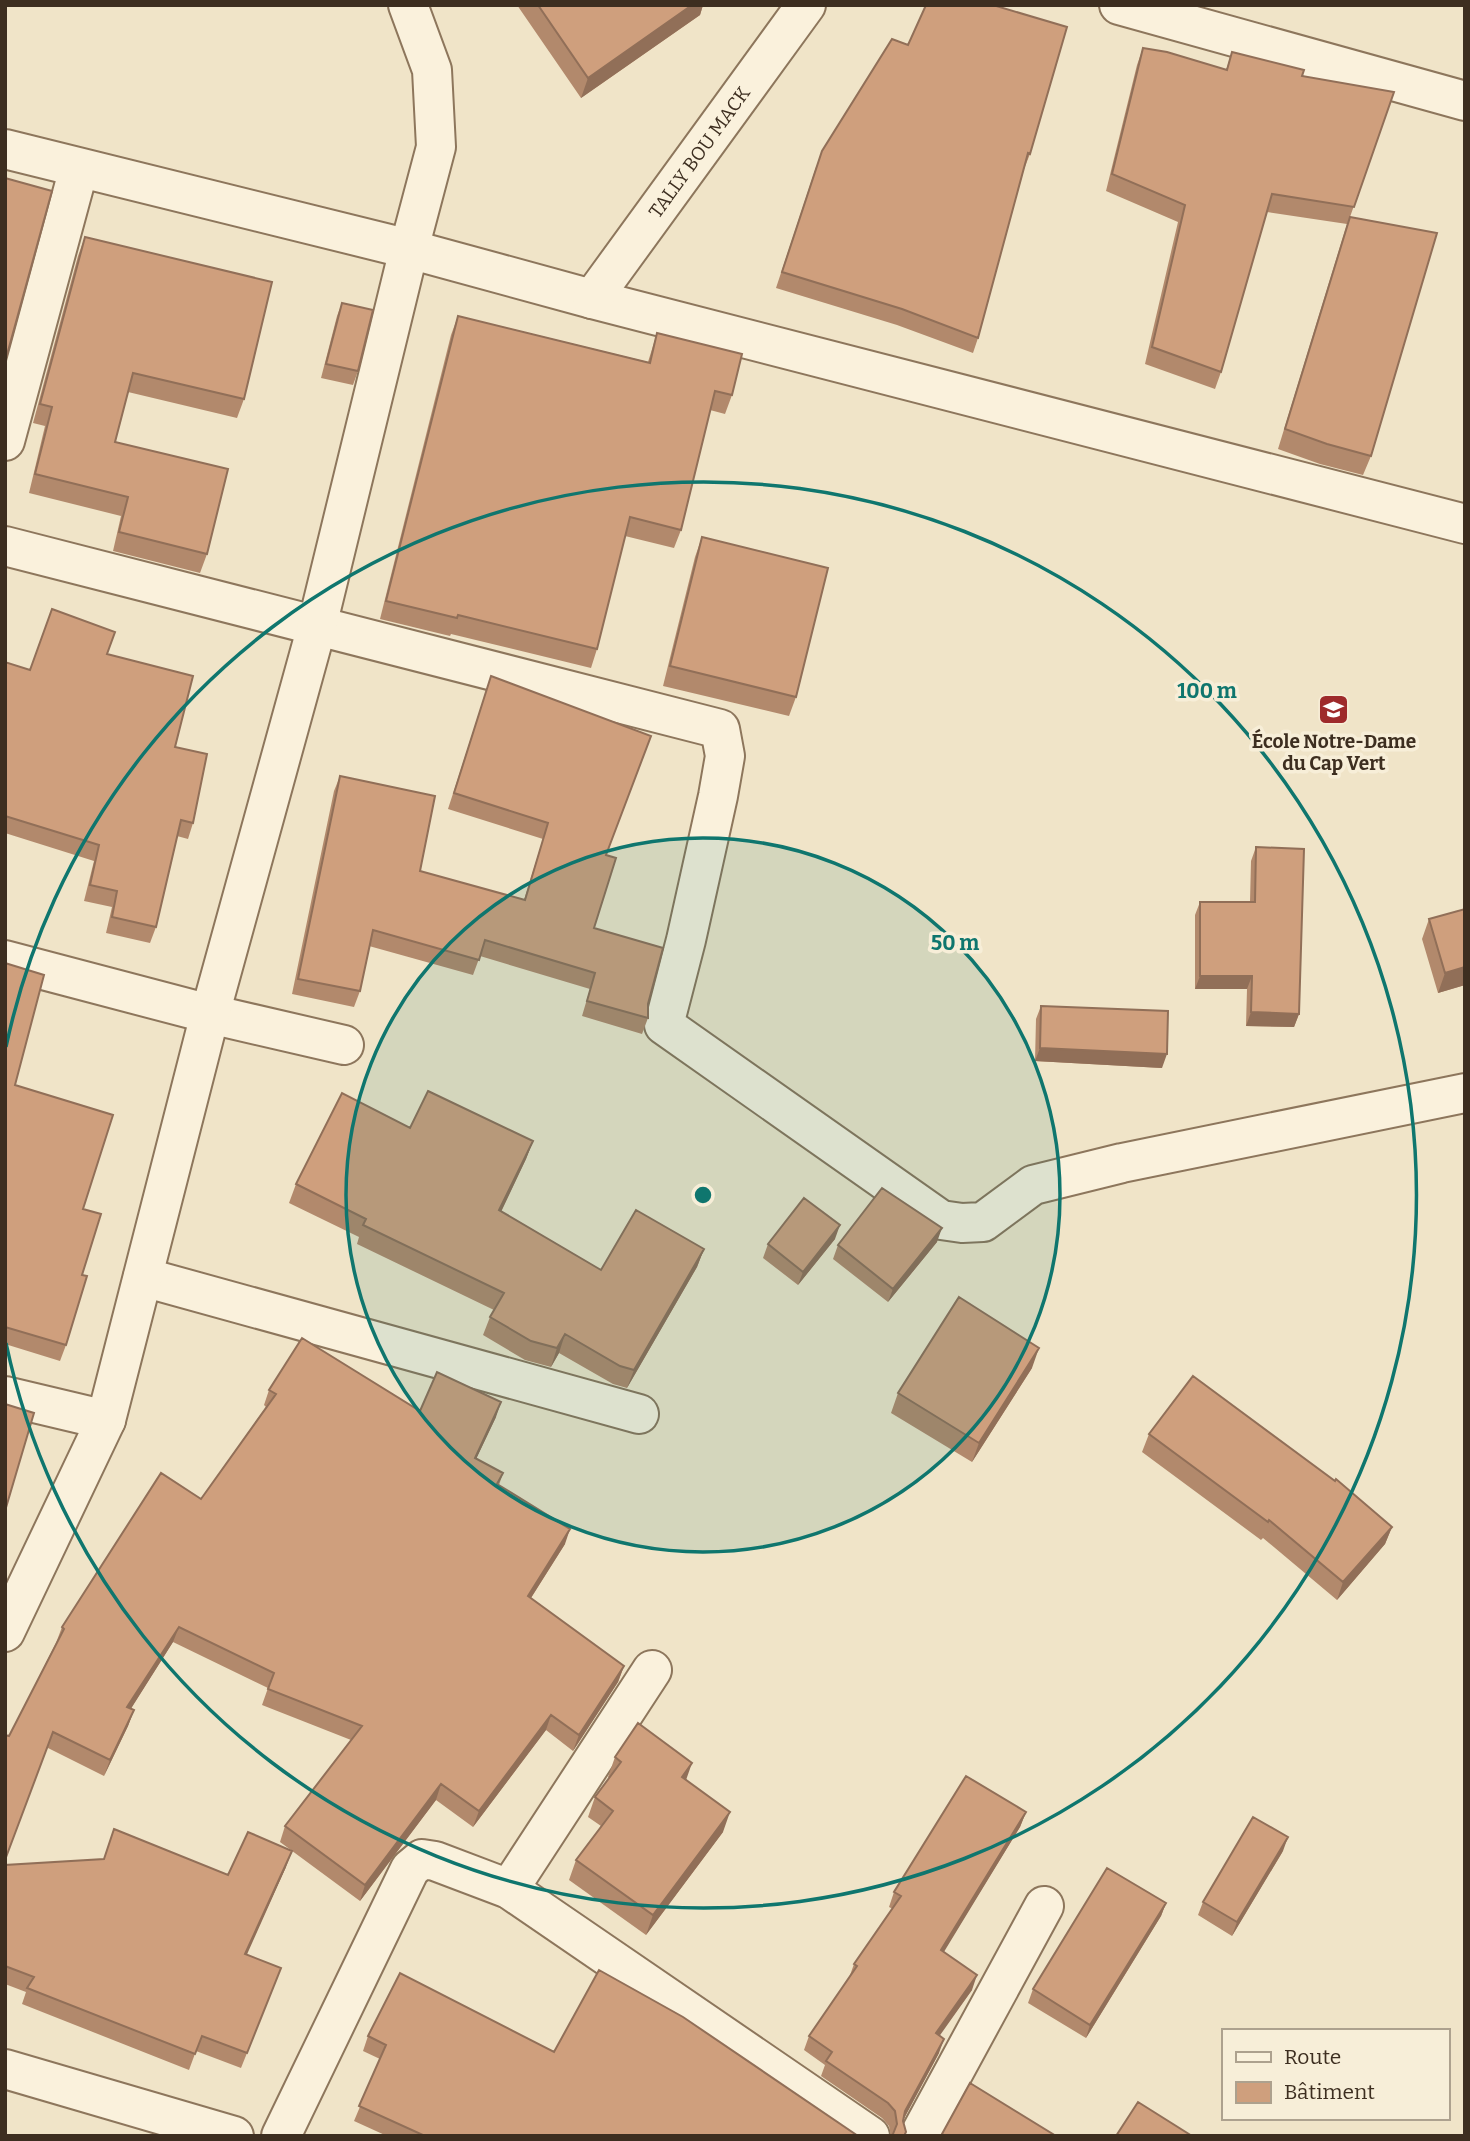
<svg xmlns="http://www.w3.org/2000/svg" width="1470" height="2141" font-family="Bitter,serif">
  <rect width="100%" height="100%" fill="#f0e4c8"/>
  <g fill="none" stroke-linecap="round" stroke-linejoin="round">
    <defs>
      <g id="minor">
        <path d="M 1119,5 L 1465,101"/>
        <path d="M 5,149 L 409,249 L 592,299 L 1465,524"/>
        <path id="s1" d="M 592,299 L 806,5"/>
        <path d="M 5,441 L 79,168"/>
        <path d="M 5,546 L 720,729 L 725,756 L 718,796 L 686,940 L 664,1025 L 941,1220 L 962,1223 L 983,1222 L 1033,1185 L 1122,1163 L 1465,1093"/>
        <path d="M 5,960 L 210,1014 L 344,1045"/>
        <path d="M 143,1277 L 639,1414"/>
        <path d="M 5,1396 L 106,1420"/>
        <path d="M 5,1632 L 106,1420 L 210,1014 L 317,626 L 409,249 L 436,147 L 432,70 L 408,5"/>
        <path d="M 509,1889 L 652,1670"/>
        <path d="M 5,2069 L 234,2136"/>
        <path d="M 281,2136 L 410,1869 L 422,1859 L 435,1861 L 509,1889 L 870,2136"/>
        <path d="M 919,2136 L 1044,1906"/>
      </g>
    </defs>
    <use href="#minor" stroke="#8d765c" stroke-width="42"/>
    <use href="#minor" stroke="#faf1dc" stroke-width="38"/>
  </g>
  <path fill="#b2896c" d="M 517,5 L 703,5 L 700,15 L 581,98 Z
    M 1143,48 L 1226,70 L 1232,52 L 1302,76 L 1394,92 L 1350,217 L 1371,456 L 1363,475 L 1320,464 L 1278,449 L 1347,224 L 1267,212 L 1221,372 L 1215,389 L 1145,364 L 1178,222 L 1106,191 L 1137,65 Z
    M 1030,154 L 1024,169 L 978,338 L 973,353 L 897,325 L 776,288 L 816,167 Z
    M 85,237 L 244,399 L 237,418 L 128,392 L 115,442 L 207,554 L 200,573 L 113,551 L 121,516 L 29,493 L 45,426 L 33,423 L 78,256 Z
    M 342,303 L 358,371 L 353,385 L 321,378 L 337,316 Z
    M 458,316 L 648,362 L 657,333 L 732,395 L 725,414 L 710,410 L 681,530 L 674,548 L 625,536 L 597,649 L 591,668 L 451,634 L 450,636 L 380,619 L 451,335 Z
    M 702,537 L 796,697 L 789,716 L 663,686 L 695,557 Z
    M 107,654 L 175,747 L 193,823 L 188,839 L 177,836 L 156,927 L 150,943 L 106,933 L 112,907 L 84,901 L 94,861 L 5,833 L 5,662 L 30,670 Z
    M 491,676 L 606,855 L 594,928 L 648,1004 L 648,1018 L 642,1034 L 582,1016 L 590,989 L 480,956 L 473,975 L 369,946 L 360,991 L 354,1007 L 292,994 L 334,791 L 340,776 L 420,871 L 524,900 L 543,839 L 448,809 Z
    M 1256,847 L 1299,1014 L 1294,1027 L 1246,1026 L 1247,989 L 1195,989 L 1195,915 L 1200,902 L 1250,902 L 1251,861 Z
    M 1465,909 L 1465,985 L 1438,993 L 1422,939 L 1429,919 Z
    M 5,963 L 15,1085 L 83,1209 L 82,1275 L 66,1345 L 60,1361 L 5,1344 Z
    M 1041,1006 L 1162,1068 L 1035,1061 L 1036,1019 Z
    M 410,1128 L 533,1141 L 526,1159 L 501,1211 L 601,1270 L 704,1249 L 697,1267 L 627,1388 L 613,1384 L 559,1353 L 551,1367 L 525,1360 L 483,1335 L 490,1317 L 494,1310 L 357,1244 L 359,1237 L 289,1203 L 296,1184 Z
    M 835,1239 L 798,1285 L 763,1258 L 768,1244 Z
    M 937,1242 L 888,1302 L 833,1259 L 838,1245 Z
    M 1032,1368 L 972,1462 L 891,1413 L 898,1393 Z
    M 269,1390 L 420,1411 L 496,1417 L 476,1459 L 503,1473 L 499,1485 L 565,1544 L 531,1598 L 624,1666 L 618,1682 L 573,1751 L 546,1730 L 473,1827 L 436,1800 L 360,1901 L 280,1842 L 285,1826 L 351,1740 L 262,1705 L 268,1688 L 173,1642 L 131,1708 L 134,1710 L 128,1726 L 104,1776 L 48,1748 L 9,1736 L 56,1643 L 62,1627 L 201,1499 L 266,1407 L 264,1405 Z
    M 1149,1434 L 1392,1527 L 1385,1544 L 1337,1600 L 1263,1538 L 1261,1540 L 1142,1452 Z
    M 615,1757 L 687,1780 L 723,1832 L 646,1935 L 569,1880 L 576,1860 L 601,1826 L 588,1817 L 595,1797 L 609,1778 L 608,1777 Z
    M 1026,1812 L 1020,1827 L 943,1952 L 972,1990 L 939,2035 L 939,2053 L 903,2120 L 906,2132 L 904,2136 L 891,2136 L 889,2126 L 882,2118 L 821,2076 L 825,2065 L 804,2050 L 809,2036 L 849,1978 L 854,1964 L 893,1909 L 889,1907 L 894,1892 Z
    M 1283,1851 L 1232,1936 L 1198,1915 L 1203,1902 Z
    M 5,1865 L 228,1875 L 286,1867 L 246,1954 L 275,1983 L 241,2068 L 196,2051 L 189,2070 L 22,2004 L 26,1992 L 5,1984 Z
    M 1166,1903 L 1161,1916 L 1086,2038 L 1028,2003 L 1033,1989 Z
    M 368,2036 L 554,2052 L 858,2136 L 387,2136 L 354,2121 L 380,2059 L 363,2051 Z"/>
  <path fill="#916f58" d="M 692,5 L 703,5 L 700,15 L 581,98 L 588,78 Z
    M 1465,967 L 1465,985 L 1438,993 L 1445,973 Z
    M 1200,976 L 1252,976 L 1247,989 L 1195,989 Z
    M 1251,1012 L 1299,1014 L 1294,1027 L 1246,1026 Z
    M 1040,1048 L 1167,1054 L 1162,1068 L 1035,1061 Z
    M 533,1141 L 526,1159 L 493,1229 L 499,1210 Z
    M 840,1225 L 835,1239 L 798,1285 L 803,1272 Z
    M 942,1228 L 937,1242 L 888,1302 L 893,1289 Z
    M 704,1249 L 697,1267 L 627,1388 L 634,1370 Z
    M 565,1334 L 559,1353 L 551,1367 L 557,1348 Z
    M 1039,1348 L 1032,1368 L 972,1462 L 979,1443 Z
    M 501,1402 L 496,1417 L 469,1474 L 475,1458 Z
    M 1392,1527 L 1385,1544 L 1337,1600 L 1343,1582 Z
    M 570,1529 L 565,1544 L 522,1612 L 528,1596 Z
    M 179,1627 L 173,1642 L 122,1723 L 127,1707 Z
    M 624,1666 L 618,1682 L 573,1751 L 579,1735 Z
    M 134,1710 L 128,1726 L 104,1776 L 110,1760 Z
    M 551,1715 L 546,1730 L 473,1827 L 479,1811 Z
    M 692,1763 L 685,1783 L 682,1777 Z
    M 441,1784 L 436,1800 L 360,1901 L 365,1885 Z
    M 730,1812 L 723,1832 L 646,1935 L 653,1915 Z
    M 1026,1812 L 1020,1827 L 936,1965 L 941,1950 Z
    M 1288,1837 L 1283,1851 L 1232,1936 L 1237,1922 Z
    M 292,1851 L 286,1867 L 240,1970 L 245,1954 Z
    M 1166,1903 L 1161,1916 L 1086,2038 L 1090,2025 Z
    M 977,1975 L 972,1990 L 931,2048 L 936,2033 Z
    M 944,2039 L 939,2053 L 900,2126 L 905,2111 Z"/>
  <path fill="#cf9f7d" stroke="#916f58" stroke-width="2" d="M 538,5 L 692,5 L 588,78 Z
    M 926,5 L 993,5 L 1067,27 L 1030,154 L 1028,153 L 978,338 L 902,309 L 782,272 L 822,151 L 892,39 L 908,45 Z
    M 1143,48 L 1167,52 L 1227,70 L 1232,52 L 1304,70 L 1302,76 L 1394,92 L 1354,207 L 1272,194 L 1221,372 L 1152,347 L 1185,205 L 1112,174 Z
    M 5,178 L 52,191 L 5,362 Z
    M 1350,217 L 1437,233 L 1371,456 L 1327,444 L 1285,429 Z
    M 85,237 L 272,282 L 244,399 L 133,373 L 115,442 L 228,469 L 207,554 L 119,532 L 128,497 L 35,474 L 52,407 L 40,404 Z
    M 342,303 L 373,310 L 358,371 L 326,364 Z
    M 458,316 L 650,363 L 657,333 L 742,354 L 732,395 L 715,391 L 681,530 L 630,517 L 597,649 L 458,615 L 457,618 L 386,601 Z
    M 702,537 L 828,568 L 796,697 L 670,666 Z
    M 52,609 L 115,632 L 107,654 L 193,676 L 175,747 L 207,754 L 193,823 L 181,820 L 156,927 L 112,917 L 117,891 L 90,885 L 99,845 L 5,816 L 5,662 L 30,670 Z
    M 491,676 L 651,736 L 606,855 L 616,858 L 594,928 L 663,948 L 648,1004 L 648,1018 L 587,1001 L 595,973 L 485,940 L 479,960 L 373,930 L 360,991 L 298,979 L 340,776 L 435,796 L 420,871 L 525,900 L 548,823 L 454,793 Z
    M 1256,847 L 1304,849 L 1299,1014 L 1251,1012 L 1252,976 L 1200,976 L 1200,902 L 1255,902 Z
    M 1465,909 L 1465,967 L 1445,973 L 1429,919 Z
    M 5,963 L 44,975 L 15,1085 L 113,1115 L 83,1209 L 101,1214 L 82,1275 L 87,1276 L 66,1345 L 5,1327 Z
    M 1041,1006 L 1168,1011 L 1167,1054 L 1040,1048 Z
    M 428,1091 L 533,1141 L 499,1210 L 601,1270 L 636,1210 L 704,1249 L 634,1370 L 620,1366 L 565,1334 L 557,1348 L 531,1341 L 490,1317 L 504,1293 L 363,1225 L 366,1219 L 296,1184 L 342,1093 L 410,1128 Z
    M 882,1188 L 942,1228 L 893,1289 L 838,1245 Z
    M 804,1198 L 840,1225 L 803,1272 L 768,1244 Z
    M 959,1297 L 1039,1348 L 979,1443 L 898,1393 Z
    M 302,1338 L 420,1411 L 437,1372 L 501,1402 L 475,1458 L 503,1473 L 497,1484 L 570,1529 L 528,1596 L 624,1666 L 579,1735 L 551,1715 L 479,1811 L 441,1784 L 365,1885 L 285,1826 L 362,1726 L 268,1689 L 274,1673 L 179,1627 L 127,1707 L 134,1710 L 110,1760 L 53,1732 L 5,1860 L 5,1735 L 9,1736 L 64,1629 L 62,1627 L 161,1473 L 201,1499 L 276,1394 L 269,1390 Z
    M 1193,1376 L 1335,1481 L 1336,1479 L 1392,1527 L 1343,1582 L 1269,1520 L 1268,1522 L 1149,1434 Z
    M 5,1404 L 34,1413 L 5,1511 Z
    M 638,1723 L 692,1763 L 682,1777 L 730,1812 L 653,1915 L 576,1860 L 613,1811 L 595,1797 L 621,1762 L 615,1757 Z
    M 966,1776 L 1026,1812 L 941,1950 L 977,1975 L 936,2033 L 944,2039 L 905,2111 L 903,2121 L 906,2132 L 904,2136 L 891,2136 L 893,2134 L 897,2124 L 895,2111 L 888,2103 L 826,2061 L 832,2052 L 809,2036 L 857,1966 L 854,1964 L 901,1896 L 894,1892 Z
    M 1253,1817 L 1288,1837 L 1237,1922 L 1203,1902 Z
    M 114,1829 L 228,1875 L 248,1832 L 292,1851 L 245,1954 L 281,1968 L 247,2053 L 202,2036 L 195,2054 L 27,1988 L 34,1977 L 5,1966 L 5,1865 L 104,1859 Z
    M 1107,1868 L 1166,1903 L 1090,2025 L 1033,1989 Z
    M 599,1970 L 683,2017 L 858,2136 L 425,2136 L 359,2106 L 386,2045 L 368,2036 L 400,1973 L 554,2052 Z
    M 970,2083 L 1056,2136 L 945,2136 L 942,2134 Z
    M 1138,2102 L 1192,2136 L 1116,2136 Z"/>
  <circle cx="703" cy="1195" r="357" fill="#0f766e" fill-opacity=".12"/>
  <g fill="none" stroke="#0f766e" stroke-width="3.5">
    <circle cx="703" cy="1195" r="357"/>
    <path d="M6 1047A713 713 0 1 1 6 1343"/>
  </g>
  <defs>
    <symbol id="school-square" viewBox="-11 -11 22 22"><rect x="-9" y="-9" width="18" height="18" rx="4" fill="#9e2a2b" stroke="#f7eed8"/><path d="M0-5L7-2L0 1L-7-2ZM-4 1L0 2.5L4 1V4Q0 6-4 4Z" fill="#fff"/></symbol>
  </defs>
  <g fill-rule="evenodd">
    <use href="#school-square" x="1316" y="692" width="35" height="35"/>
  </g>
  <g text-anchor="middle" stroke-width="7" stroke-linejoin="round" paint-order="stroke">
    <g font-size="19" fill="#3d2e20" stroke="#f7eed8">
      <text dy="7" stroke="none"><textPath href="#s1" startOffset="182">TALLY BOU MACK</textPath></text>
    </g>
    <g font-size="19" font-weight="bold" fill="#3d2e20" stroke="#f7eed8">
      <text x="1334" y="748">École Notre-Dame<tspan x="1334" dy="22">du Cap Vert</tspan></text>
    </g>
  </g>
  <circle cx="703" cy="1195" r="10" fill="#0f766e" stroke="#f7eed8" stroke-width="3.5"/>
  <g font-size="21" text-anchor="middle" font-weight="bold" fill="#0f766e" stroke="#f7eed8" stroke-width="7" stroke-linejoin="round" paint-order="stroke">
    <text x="1207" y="698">100 m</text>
    <text x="955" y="950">50 m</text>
  </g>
  <rect width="1470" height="2141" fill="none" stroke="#3d2e20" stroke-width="14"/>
  <rect x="1222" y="2029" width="228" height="91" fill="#f7eed8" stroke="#ada18e" stroke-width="2"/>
  <rect x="1236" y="2052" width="35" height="10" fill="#faf1dc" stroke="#ada18e" stroke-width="2"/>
  <text x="1284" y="2064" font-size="21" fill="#3d2e20">Route</text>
  <rect x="1236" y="2082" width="35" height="21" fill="#cf9f7d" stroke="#ada18e" stroke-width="2"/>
  <text x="1284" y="2099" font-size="21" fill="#3d2e20">Bâtiment</text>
</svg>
